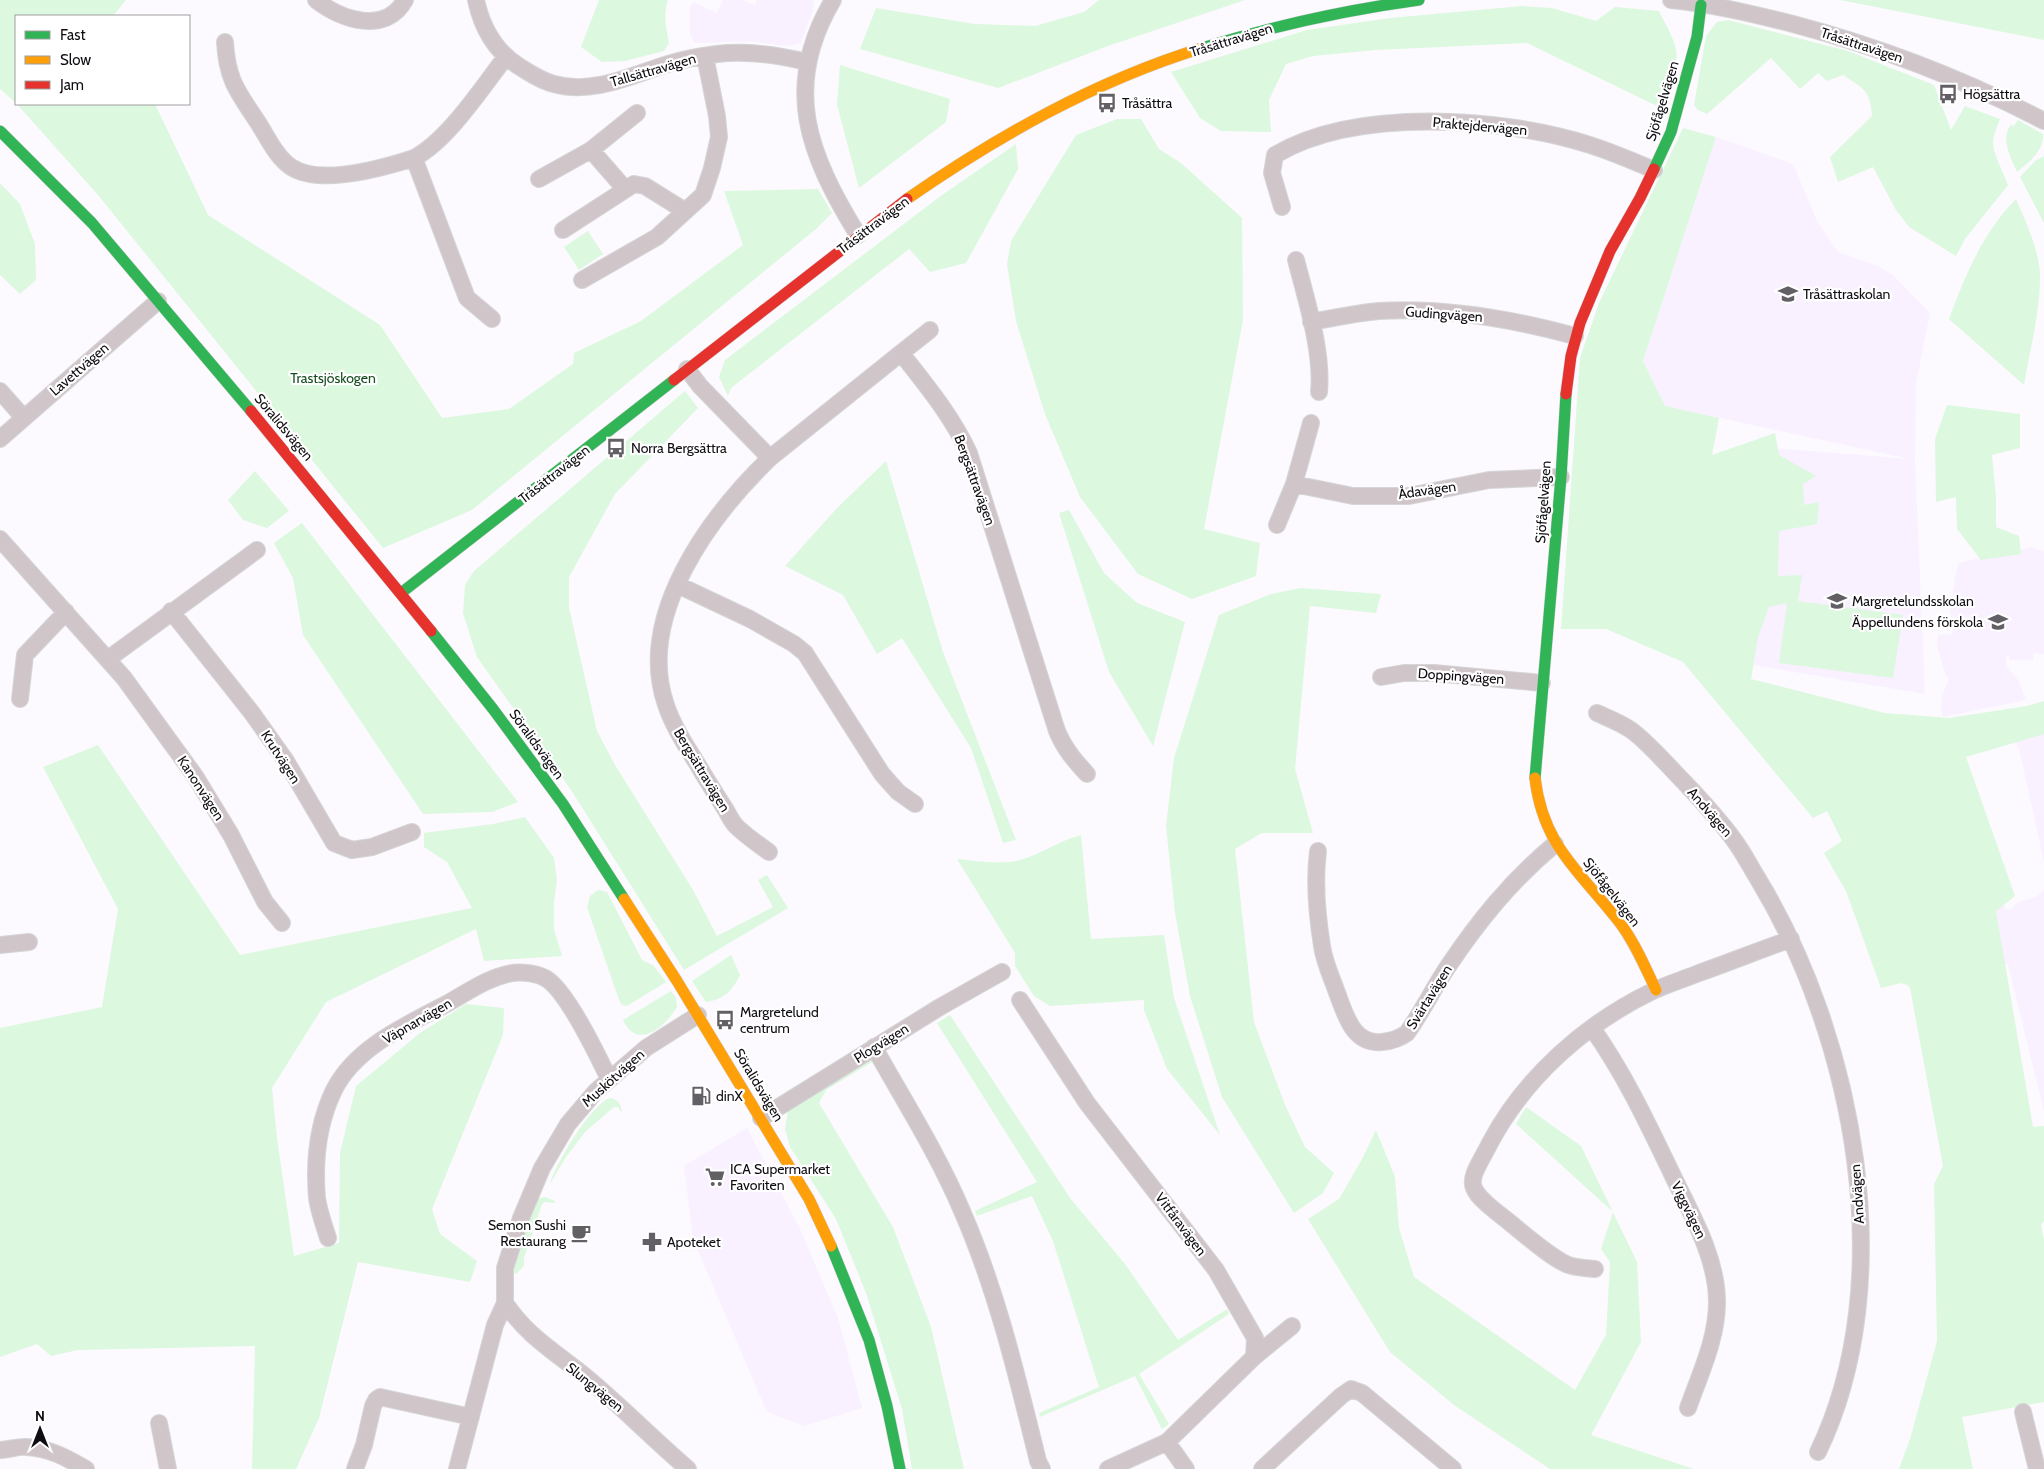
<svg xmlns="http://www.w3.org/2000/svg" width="2044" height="1469" font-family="Cabin,sans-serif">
  <rect width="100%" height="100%" fill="#fcfafe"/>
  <path fill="#f9f1ff" d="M 723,0 L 743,0 L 755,5 L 757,0 L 814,0 L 812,12 L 801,42 L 795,45 L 784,46 L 750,41 L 694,43 L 690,33 L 690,8 L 693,2 L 717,13 Z
    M 1716,137 L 1793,164 L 1817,221 L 1838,252 L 1878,266 L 1893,275 L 1930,313 L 1916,384 L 1915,460 L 1925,694 L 1747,664 L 1748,446 L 1910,459 L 1665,406 L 1643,361 Z
    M 2032,547 L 2044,552 L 2044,654 L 2033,653 L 2033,660 L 2009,660 L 2009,656 L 2006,656 L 2006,665 L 2018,680 L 2026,700 L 1943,717 L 1941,707 L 1942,695 L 1949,680 L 1945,673 L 1937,646 L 1938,635 L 1953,634 L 1950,609 L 1958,563 Z
    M 2044,717 L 2044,862 L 2019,748 L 2012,740 L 1993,743 L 1993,749 L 1950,757 Z
    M 2044,890 L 2044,1112 L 2008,964 L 2001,965 L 1987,913 L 2004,905 L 2006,910 L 2011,909 L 2018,902 L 2036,897 Z
    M 747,1128 L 800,1229 L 838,1318 L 862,1408 L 804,1426 L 767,1412 L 693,1239 L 684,1166 Z"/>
  <path fill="#dcf8df" d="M 0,0 L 126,0 L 113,16 L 16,16 L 16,103 L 0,89 Z
    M 599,0 L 668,0 C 663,14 666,29 669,43 L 664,51 L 625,61 L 602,62 L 581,47 Z
    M 1099,0 L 1245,0 L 1108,46 L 998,88 L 860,49 L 876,8 L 975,24 L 1035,26 L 1084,12 Z
    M 1840,0 L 2044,0 L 2044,40 Z
    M 1522,6 L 1552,8 L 1596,21 L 1615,7 L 1659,11 C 1666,26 1676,40 1677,57 L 1659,107 L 1527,43 L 1376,50 L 1313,56 L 1286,64 L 1269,100 L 1271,132 L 1221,131 L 1200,118 L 1171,72 L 1307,30 L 1390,18 Z
    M 1728,20 L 1848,51 L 1934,85 L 1951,130 L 1965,106 L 2000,119 C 1997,127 1993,135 1993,143 C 1993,153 2004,174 2008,185 L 1965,239 L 1956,256 L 1909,227 L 1896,210 L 1873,167 L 1838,182 L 1830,157 L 1872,116 C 1870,90 1864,89 1843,75 L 1827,81 L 1818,73 L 1800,89 L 1771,58 L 1707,114 L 1698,110 L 1694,105 L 1706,36 L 1717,22 Z
    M 840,65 L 950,99 L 946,122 L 859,188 L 837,105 Z
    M 17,104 L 155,104 L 208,215 L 380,325 L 442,418 L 509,409 L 573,364 L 574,353 L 641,321 L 743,245 L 724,191 L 818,189 L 832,213 L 816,229 L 472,510 L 383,548 L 98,195 Z
    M 1117,119 L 1141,119 L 1159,149 L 1181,163 L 1242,218 L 1243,320 L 1204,529 L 1260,543 L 1256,576 L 1192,599 L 1138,574 L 1080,497 L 1045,414 L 1016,321 L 1007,264 L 1011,241 L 1076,135 Z
    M 2018,120 L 2043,134 C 2044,151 2029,162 2017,172 C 2011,158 1999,137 2012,124 L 2013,127 Z
    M 1683,128 L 1716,137 L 1643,361 L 1665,406 L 1719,418 L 1712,455 L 1775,433 L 1779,455 L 1816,476 L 1803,484 L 1804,505 L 1819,502 L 1817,524 L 1779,531 L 1778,576 L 1802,575 L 1798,601 L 1903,615 L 1893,678 L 1779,663 L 1787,603 L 1769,607 L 1758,637 L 1751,679 L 1885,713 L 1949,718 L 2027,706 L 2044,701 L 2044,734 L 1966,757 L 2015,896 L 1996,911 L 2033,1127 L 2044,1126 L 2044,1221 L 2041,1225 L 2044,1239 L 2044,1402 L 1962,1417 L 1973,1469 L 1899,1469 L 1910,1439 L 1937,1341 L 1934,1184 L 1943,1166 L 1910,988 L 1907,985 L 1901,983 L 1881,988 L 1846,891 L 1824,853 L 1842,841 L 1827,811 L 1813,818 L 1683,662 L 1606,629 L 1561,629 L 1580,358 L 1599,303 Z
    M 1016,144 L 1018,169 L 966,263 L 930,272 L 909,249 L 731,388 L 728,396 L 719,377 L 725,360 L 942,195 Z
    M 2044,156 L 2044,223 L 2020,177 L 2035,161 Z
    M 0,183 L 20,204 L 35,244 L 36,280 L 20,294 L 0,275 Z
    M 2016,199 C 2026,222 2040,252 2040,277 C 2040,313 2030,349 2024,385 L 1949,319 C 1965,276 1983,232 2016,199 Z
    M 588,231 L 603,254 L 579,270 L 564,247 Z
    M 685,391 L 698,408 L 615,494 L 569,577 L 569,608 L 597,731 L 615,765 L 693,890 L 717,936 L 773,907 L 758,880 L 767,875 L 788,908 L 684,970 L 571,790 L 477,657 L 463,613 L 465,585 L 474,571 Z
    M 1947,405 L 2020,414 L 2020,448 L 1992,455 L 1996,497 L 1996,527 L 2019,536 L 2021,554 L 1981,560 L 1957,529 L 1956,497 L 1936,502 L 1935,439 Z
    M 886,461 L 943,652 L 1016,840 L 1003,843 L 971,748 L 902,638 L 877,654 L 843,595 L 785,566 L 838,507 Z
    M 255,471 L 289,511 L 267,528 L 243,520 L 228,500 Z
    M 1069,510 L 1104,573 L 1137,603 L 1185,622 L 1153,746 L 1109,672 L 1059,513 Z
    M 302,523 L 518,802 L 492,812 L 423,814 L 303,635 L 293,578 L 274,543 Z
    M 1301,588 L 1381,594 L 1376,613 L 1310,606 L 1295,769 L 1313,833 L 1262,833 L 1235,849 L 1254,1022 L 1285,1105 L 1305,1147 L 1334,1173 L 1323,1193 L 1294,1213 L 1222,1097 L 1190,996 L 1175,913 L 1166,826 L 1174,758 L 1219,615 L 1271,594 Z
    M 98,745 L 240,955 L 472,908 L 447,862 L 424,847 L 424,833 L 493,824 L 525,817 L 554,858 L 557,880 L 554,902 L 554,929 L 562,956 L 484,961 L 476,929 L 326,1002 L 272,1088 L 277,1138 L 294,1256 L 339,1243 L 340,1153 L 356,1086 L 420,1033 L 466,1004 L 504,1008 L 503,1035 L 432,1209 L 440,1234 L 477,1261 L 470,1282 L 358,1262 L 319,1418 L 296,1469 L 252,1469 L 255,1346 L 78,1350 L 51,1356 L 37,1344 L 0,1357 L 0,1028 L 102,1007 L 118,909 L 43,767 Z
    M 1081,835 L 1091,939 L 1164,935 L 1174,998 L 1220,1135 L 1167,1069 L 1144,1010 L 1144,1000 L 1050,1006 L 1034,996 L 1015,966 L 1015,953 L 957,859 C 977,861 1001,865 1020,860 C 1041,854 1059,841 1081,835 Z
    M 598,890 L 607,892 L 642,960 L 653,965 L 666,982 L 627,1006 L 622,1005 L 619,1000 L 587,907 L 590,896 Z
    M 731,955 L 740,975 C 732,991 725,999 706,1002 L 692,981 Z
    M 671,991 L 676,998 L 677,1007 C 665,1027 637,1051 623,1020 Z
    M 950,1015 L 1070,1198 L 1125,1264 L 1178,1340 L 1227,1309 L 1229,1314 L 1139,1374 L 1169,1424 L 1162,1429 L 1135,1376 L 1040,1417 L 1039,1413 L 1099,1387 L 1053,1241 L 1032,1196 L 977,1216 L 975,1211 L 1037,1182 L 937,1023 Z
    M 875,1056 L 877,1059 L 826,1090 L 819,1103 L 893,1227 L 931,1327 L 964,1469 L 912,1469 L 902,1409 L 866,1293 L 836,1219 L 790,1147 L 785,1129 L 788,1110 Z
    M 610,1098 C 619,1099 621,1105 622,1113 L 618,1107 L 614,1107 L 585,1132 L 566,1157 L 550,1184 C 555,1165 591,1104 610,1098 Z
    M 1526,1107 L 1581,1146 L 1637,1262 L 1641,1342 L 1591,1435 L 1694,1469 L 1550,1469 L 1454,1405 L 1390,1352 L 1308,1219 L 1339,1199 L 1361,1161 L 1376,1130 L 1395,1177 L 1399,1228 L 1414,1277 L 1575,1390 L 1606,1335 L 1610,1262 L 1601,1249 L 1613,1212 L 1516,1124 Z
    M 545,1197 L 555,1201 L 554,1203 L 545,1202 L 542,1204 L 524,1258 L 524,1266 L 516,1274 L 513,1273 L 515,1260 L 535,1203 L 539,1198 Z"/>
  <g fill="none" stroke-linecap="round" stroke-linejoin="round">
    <defs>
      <path id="street" d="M 316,0 C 341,20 386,35 405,0
        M 476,0 C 482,28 496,52 520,67 C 531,74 542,81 554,84 C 593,95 632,75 668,64 C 684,59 701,56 717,54 C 747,50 778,55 807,62
        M 833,0 C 781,88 809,155 858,235
        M 1671,0 C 1712,4 1753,14 1793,24 C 1880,47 1964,79 2044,121
        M 225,42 C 227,79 237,91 257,121 C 267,136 276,157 291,167 C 320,186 383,168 414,158
        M 591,150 L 637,113
        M 539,179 L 591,150 L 625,189
        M 1282,207 L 1272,173 L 1275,155 C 1356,107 1503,117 1590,145 C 1612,152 1633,161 1654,170
        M 563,230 L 634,184 L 645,186 L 685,211
        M 1296,260 C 1306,299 1323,352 1319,392
        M 582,280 L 657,237 L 703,195 L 712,168 L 719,137 L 717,116 L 705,56
        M 492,319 L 467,298 L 414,158 C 448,140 481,89 505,58
        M 1311,322 C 1334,318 1356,313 1379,311 C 1445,307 1512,319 1575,336
        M 901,353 L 930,330
        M 687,369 L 700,386 L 770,458 L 901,353 C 926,385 952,416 969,453 L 1057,731 C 1064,748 1074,760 1087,774
        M 0,391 L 23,417
        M 0,439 L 158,301
        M 1294,484 L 1353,496 L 1409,496 L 1489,480 L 1561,477
        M 1277,525 L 1294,484 L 1311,423
        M 0,539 L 124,678 L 195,776 L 231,835 L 265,902 L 282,923
        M 678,585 L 750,619 L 794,644 L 805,653 L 882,774 L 898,792 L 915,804
        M 171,611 L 252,713 L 286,761 L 334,843 L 352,850 L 372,847 L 412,832
        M 108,659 L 257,550
        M 1381,677 L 1404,673 L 1434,673 L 1542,683
        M 20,699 L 25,655 L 66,612
        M 1597,713 C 1608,718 1621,723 1631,730 C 1649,743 1669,767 1685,783 C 1702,801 1719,819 1734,840 C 1743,852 1750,866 1758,879 C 1854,1037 1901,1280 1818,1452
        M 1318,851 C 1314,882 1317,915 1322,946 C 1324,961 1331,976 1336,990 C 1345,1013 1352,1045 1382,1042 C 1392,1041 1399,1039 1407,1033 C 1422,1012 1433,989 1447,968 C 1479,920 1511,881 1555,844
        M 769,852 C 758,844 746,836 736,826 C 731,821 728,813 724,807 C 715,793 706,779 698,765 C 686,746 673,726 666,705 C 635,616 710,516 770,458
        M 0,945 L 29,942
        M 1020,1000 L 1087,1103 L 1216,1270 L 1255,1338 L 1254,1357 L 1167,1442
        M 1592,1028 C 1624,1073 1648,1124 1672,1174 C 1691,1214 1717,1257 1717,1302 C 1717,1339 1700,1374 1688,1408
        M 874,1047 C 904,1101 938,1154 962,1211 C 997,1291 1017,1376 1038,1461 L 1042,1469
        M 761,1118 L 940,1007 L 1002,972
        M 328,1238 C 324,1225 319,1212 317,1198 C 314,1162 318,1123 334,1090 C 356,1046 409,1024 450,1002 C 467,992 485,980 504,975 C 515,971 534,972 545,978 C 566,989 598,1056 609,1079
        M 1595,1269 C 1586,1268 1575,1268 1566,1264 C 1545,1254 1519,1229 1499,1214 C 1461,1184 1470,1182 1490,1143 C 1525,1077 1586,1023 1653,991 C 1668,984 1684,979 1699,973 C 1730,962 1760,950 1791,939
        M 505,1303 C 527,1336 555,1352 586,1377 C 621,1406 653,1439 688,1469
        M 1254,1357 L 1292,1326
        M 2023,1412 L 2037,1469
        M 159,1423 L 168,1469
        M 0,1450 C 9,1450 18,1446 27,1447 C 49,1448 67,1458 86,1469
        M 355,1469 L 364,1445 L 373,1406 L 376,1400 L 380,1397 L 471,1417
        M 457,1469 L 495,1325 L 505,1303 L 505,1268 L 521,1218 L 542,1168 L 568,1124 L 596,1091 L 624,1067 L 646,1048 L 698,1015
        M 1108,1469 L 1167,1442 L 1186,1469
        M 1262,1469 L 1341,1396 L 1351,1389 L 1362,1393 L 1453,1469"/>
      <path id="fast" d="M 1202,48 C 1273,26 1345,10 1419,0
        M 0,131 L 92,223 L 251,411
        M 1654,169 L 1671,132 L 1697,37 L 1701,5
        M 401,593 L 674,380
        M 431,631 L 493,709 L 563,804 L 624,899
        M 1535,778 L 1561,477 L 1566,394
        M 831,1246 L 869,1340 L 887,1406 L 900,1469"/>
      <path id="slow" d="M 907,199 C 998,136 1095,81 1202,48
        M 1535,778 C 1543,847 1581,872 1620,923 C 1635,943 1645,967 1656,990
        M 624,899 L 677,981 L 809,1199 L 831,1246"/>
      <path id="jam" d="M 674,380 L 907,199
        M 1566,394 L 1571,356 L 1580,323 L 1610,251 L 1640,198 L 1654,169
        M 251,411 L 431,631"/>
    </defs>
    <use href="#street" stroke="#d6d5d7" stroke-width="18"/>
    <use href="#fast" stroke="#d6d5d7" stroke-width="12"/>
    <use href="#slow" stroke="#d6d5d7" stroke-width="12"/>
    <use href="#jam" stroke="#d6d5d7" stroke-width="12"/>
    <use href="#street" stroke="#d0c6c9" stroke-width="16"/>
    <use href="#fast" stroke="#30b455" stroke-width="11"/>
    <use href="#slow" stroke="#ff9f0a" stroke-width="11"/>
    <use href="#jam" stroke="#e5322d" stroke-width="11"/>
  </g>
  <defs>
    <symbol id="bus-bare" viewBox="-9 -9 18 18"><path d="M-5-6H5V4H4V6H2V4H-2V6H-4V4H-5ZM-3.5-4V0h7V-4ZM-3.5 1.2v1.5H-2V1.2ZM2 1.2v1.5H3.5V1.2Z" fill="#636065" stroke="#fff" stroke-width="2.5" paint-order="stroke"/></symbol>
    <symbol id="school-bare" viewBox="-9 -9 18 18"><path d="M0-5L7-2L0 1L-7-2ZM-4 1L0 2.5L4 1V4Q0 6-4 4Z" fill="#636065" stroke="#fff" stroke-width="2.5" paint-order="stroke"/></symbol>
    <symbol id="fuel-bare" viewBox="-9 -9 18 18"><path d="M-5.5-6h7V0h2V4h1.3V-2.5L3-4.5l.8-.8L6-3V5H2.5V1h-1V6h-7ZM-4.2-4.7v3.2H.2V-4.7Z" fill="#636065" stroke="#fff" stroke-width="2.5" paint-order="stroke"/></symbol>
    <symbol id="supermarket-bare" viewBox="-9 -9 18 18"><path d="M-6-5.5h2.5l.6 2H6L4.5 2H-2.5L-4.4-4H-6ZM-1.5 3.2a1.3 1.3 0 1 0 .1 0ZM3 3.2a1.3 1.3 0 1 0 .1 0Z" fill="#636065" stroke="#fff" stroke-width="2.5" paint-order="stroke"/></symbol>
    <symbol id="cafe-bare" viewBox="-9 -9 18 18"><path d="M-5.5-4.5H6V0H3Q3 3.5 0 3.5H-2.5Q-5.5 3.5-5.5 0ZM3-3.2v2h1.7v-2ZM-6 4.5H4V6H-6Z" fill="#636065" stroke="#fff" stroke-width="2.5" paint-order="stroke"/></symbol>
    <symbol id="pharmacy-bare" viewBox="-9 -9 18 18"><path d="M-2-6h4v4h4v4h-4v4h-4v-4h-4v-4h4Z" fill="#636065" stroke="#fff" stroke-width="2.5" paint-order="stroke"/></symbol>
  </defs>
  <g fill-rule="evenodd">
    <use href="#bus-bare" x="1934" y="80" width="28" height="28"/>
    <use href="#bus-bare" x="1093" y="89" width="28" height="28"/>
    <use href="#school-bare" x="1774" y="280" width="28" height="28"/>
    <use href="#bus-bare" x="602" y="434" width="28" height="28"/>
    <use href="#school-bare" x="1823" y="587" width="28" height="28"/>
    <use href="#school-bare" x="1984" y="608" width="28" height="28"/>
    <use href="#bus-bare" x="711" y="1006" width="28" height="28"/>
    <use href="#fuel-bare" x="687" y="1082" width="28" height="28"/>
    <use href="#supermarket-bare" x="701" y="1163" width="28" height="28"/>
    <use href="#cafe-bare" x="567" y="1219" width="28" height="28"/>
    <use href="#pharmacy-bare" x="638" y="1228" width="28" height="28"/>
  </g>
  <g text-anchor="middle" stroke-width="4.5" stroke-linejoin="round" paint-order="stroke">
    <g font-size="14" fill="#100d12" stroke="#fff">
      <text transform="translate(1231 40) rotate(-17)" y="5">Tråsättravägen</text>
      <text transform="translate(1862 45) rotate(18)" y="5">Tråsättravägen</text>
      <text transform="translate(653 70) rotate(-16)" y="5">Tallsättravägen</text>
      <text transform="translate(1662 101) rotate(-73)" y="5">Sjöfågelvägen</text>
      <text transform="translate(1480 126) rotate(5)" y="5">Praktejdervägen</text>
      <text transform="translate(873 225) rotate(-37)" y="5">Tråsättravägen</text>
      <text transform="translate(1444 314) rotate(4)" y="5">Gudingvägen</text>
      <text transform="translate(79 369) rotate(-41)" y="5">Lavettvägen</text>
      <text transform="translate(284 427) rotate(50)" y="5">Söralidsvägen</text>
      <text transform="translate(554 474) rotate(-38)" y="5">Tråsättravägen</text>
      <text transform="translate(975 480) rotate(70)" y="5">Bergsättravägen</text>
      <text transform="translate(1427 490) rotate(-8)" y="5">Ådavägen</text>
      <text transform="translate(1543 502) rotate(-86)" y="5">Sjöfågelvägen</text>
      <text transform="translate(1461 676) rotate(4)" y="5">Doppingvägen</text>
      <text transform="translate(537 744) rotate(54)" y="5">Söralidsvägen</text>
      <text transform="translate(281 757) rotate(57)" y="5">Krutvägen</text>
      <text transform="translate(702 770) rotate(59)" y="5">Bergsättravägen</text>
      <text transform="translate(201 788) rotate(57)" y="5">Kanonvägen</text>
      <text transform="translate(1710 812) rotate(49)" y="5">Andvägen</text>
      <text transform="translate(1612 892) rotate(52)" y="5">Sjöfågelvägen</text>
      <text transform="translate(1429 997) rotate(-58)" y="5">Svärtavägen</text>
      <text transform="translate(417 1021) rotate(-30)" y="5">Väpnarvägen</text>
      <text transform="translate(881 1043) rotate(-32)" y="5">Plogvägen</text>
      <text transform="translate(613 1078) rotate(-42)" y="5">Muskötvägen</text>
      <text transform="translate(759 1085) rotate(59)" y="5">Söralidsvägen</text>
      <text transform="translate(1857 1194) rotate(-94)" y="5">Andvägen</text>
      <text transform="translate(1689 1210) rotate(64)" y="5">Viggvägen</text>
      <text transform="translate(1181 1224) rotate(53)" y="5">Vitfåravägen</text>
      <text transform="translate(595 1387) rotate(39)" y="5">Slungvägen</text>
    </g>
    <g font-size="14" fill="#100d12" stroke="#fff" text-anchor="start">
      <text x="1963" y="99">Högsättra</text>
      <text x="1122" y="108">Tråsättra</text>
      <text x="1803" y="299">Tråsättraskolan</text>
      <text x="631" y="453">Norra Bergsättra</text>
      <text x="1852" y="606">Margretelundsskolan</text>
      <text x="1983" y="627" text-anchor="end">Äppellundens förskola</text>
      <text x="740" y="1017">Margretelund<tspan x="740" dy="16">centrum</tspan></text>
      <text x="716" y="1101">dinX</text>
      <text x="730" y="1174">ICA Supermarket<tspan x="730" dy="16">Favoriten</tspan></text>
      <text x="566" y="1230" text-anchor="end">Semon Sushi<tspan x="566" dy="16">Restaurang</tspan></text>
      <text x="667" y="1247">Apoteket</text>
    </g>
    <g font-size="14" fill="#154d20" stroke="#fff">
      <text x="333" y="383">Trastsjöskogen</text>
    </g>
  </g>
  <rect x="15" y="15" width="175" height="90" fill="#ffffff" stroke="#9f9ea0"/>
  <rect x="25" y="31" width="25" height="8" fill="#30b455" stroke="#9f9ea0"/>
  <text x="60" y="40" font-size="15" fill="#100d12">Fast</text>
  <rect x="25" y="56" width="25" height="8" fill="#ff9f0a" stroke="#9f9ea0"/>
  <text x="60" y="65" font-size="15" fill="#100d12">Slow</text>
  <rect x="25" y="81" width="25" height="8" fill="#e5322d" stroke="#9f9ea0"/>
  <text x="60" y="90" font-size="15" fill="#100d12">Jam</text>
  <g transform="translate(40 1429)" stroke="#ffffff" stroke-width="4" paint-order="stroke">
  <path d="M0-4L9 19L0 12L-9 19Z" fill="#100d12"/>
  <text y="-8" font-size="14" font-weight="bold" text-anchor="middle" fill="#100d12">N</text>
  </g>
</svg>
